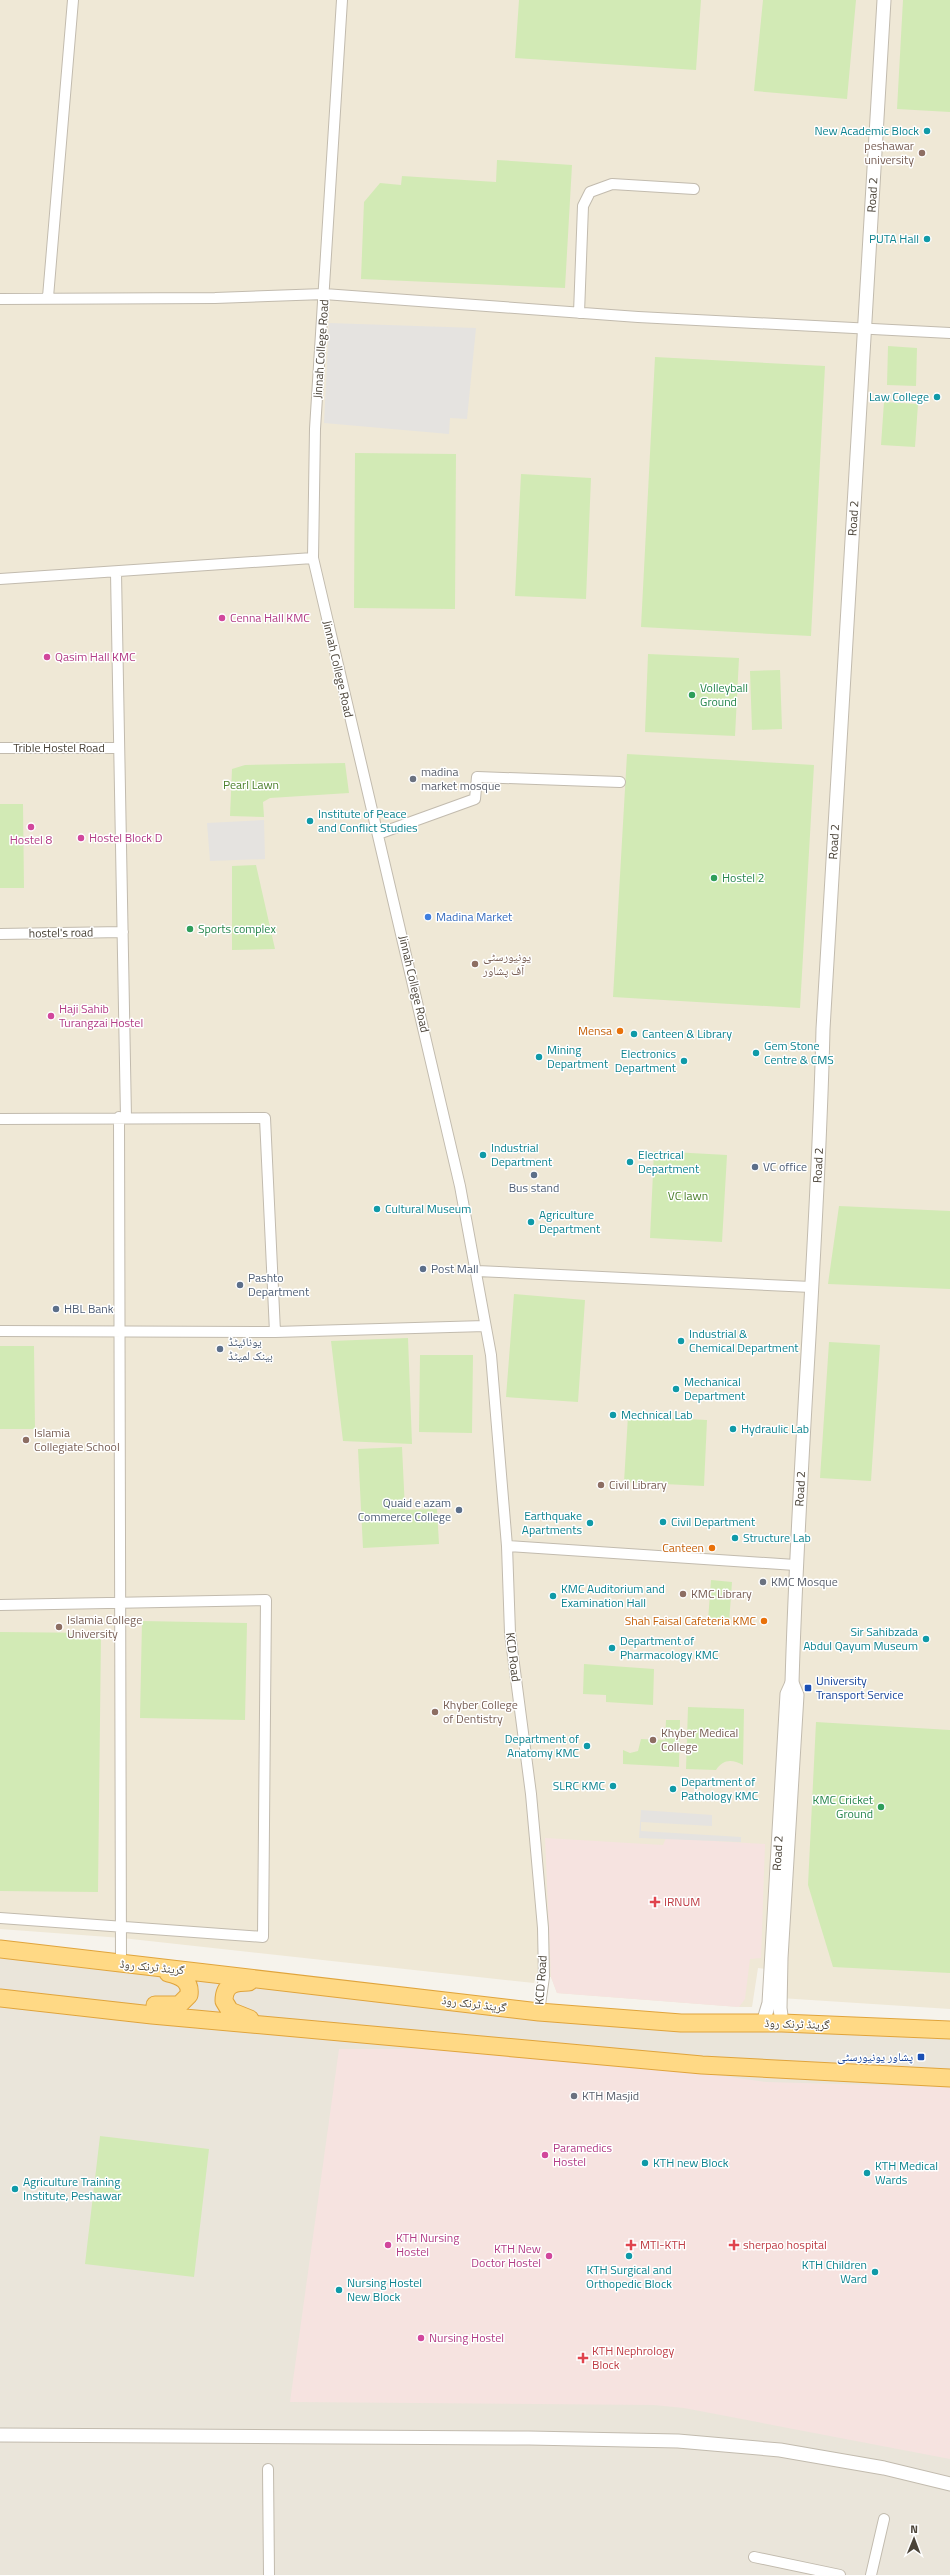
<svg xmlns="http://www.w3.org/2000/svg" width="950" height="2575" font-family="'Titillium Web','Noto Naskh Arabic',sans-serif">
  <rect width="100%" height="100%" fill="#f6f3ec"/>
  <path fill="#eae5da" d="M 0,1950 L 539,2012 L 950,2032 L 950,2575 L 0,2575 Z"/>
  <path fill="#efe8d6" d="M 0,0 L 950,0 L 950,2009 L 780,1998 L 782,1971 L 758,1968 L 752,2007 L 739,2007 L 557,1993 L 551,1977 L 544,1977 L 536,1976 L 534,1983 L 122,1938 L 0,1929 Z"/>
  <path fill="#f6e3e0" d="M 545,1838 L 663,1845 L 666,1838 L 765,1844 L 761,1958 L 750,1959 L 745,1999 L 739,2007 L 557,1993 L 551,1977 Z
    M 339,2049 L 532,2049 L 766,2082 L 950,2087 L 950,2459 L 684,2408 L 654,2405 L 290,2402 Z"/>
  <path fill="#d2eab5" d="M 519,0 L 701,0 L 696,70 L 515,58 Z
    M 763,0 L 856,0 L 847,99 L 754,91 Z
    M 903,0 L 950,0 L 950,112 L 897,109 Z
    M 497,160 L 572,165 L 565,288 L 361,279 L 364,202 L 380,183 L 401,185 L 402,176 L 496,182 Z
    M 888,346 L 917,348 L 916,386 L 887,385 Z
    M 655,357 L 825,366 L 811,636 L 641,627 Z
    M 884,402 L 918,404 L 915,447 L 881,445 Z
    M 355,453 L 456,454 L 455,609 L 354,608 Z
    M 521,474 L 591,478 L 586,599 L 515,596 Z
    M 648,654 L 739,658 L 735,736 L 645,732 Z
    M 780,670 L 782,729 L 752,730 L 750,671 Z
    M 627,754 L 814,765 L 800,1008 L 613,997 Z
    M 345,763 L 349,793 L 270,798 L 263,802 L 264,817 L 230,816 L 232,769 L 245,765 Z
    M 0,804 L 23,804 L 24,888 L 0,888 Z
    M 256,865 L 275,949 L 232,950 L 232,866 Z
    M 654,1151 L 727,1155 L 722,1242 L 650,1238 Z
    M 839,1206 L 950,1211 L 950,1289 L 828,1284 Z
    M 514,1294 L 585,1300 L 578,1402 L 506,1397 Z
    M 408,1338 L 412,1444 L 343,1441 L 331,1341 Z
    M 829,1342 L 880,1345 L 871,1481 L 820,1478 Z
    M 0,1346 L 34,1346 L 35,1429 L 0,1429 Z
    M 420,1355 L 473,1355 L 472,1433 L 419,1432 Z
    M 628,1416 L 707,1420 L 704,1486 L 624,1482 Z
    M 402,1447 L 405,1510 L 437,1509 L 439,1544 L 363,1548 L 358,1449 Z
    M 711,1580 L 732,1582 L 729,1623 L 708,1621 Z
    M 142,1621 L 247,1623 L 245,1720 L 140,1718 Z
    M 0,1632 L 101,1633 L 98,1892 L 0,1891 Z
    M 584,1664 L 654,1669 L 653,1705 L 606,1702 L 606,1695 L 583,1694 Z
    M 688,1707 L 744,1709 L 743,1765 C 732,1759 723,1759 716,1770 L 686,1769 Z
    M 666,1720 L 680,1720 L 679,1767 L 623,1764 L 623,1750 L 630,1753 L 638,1751 L 641,1739 L 665,1740 Z
    M 816,1722 L 950,1730 L 950,1973 L 833,1967 L 808,1885 Z
    M 100,2136 L 209,2149 L 194,2277 L 85,2264 Z"/>
  <path fill="#e5e3e0" d="M 329,323 L 476,328 L 467,419 L 450,418 L 449,434 L 324,423 Z
    M 264,820 L 265,859 L 210,861 L 207,823 Z
    M 641,1810 L 712,1815 L 712,1826 L 641,1822 L 641,1831 L 741,1837 L 741,1842 L 639,1838 Z"/>
  <g fill="none" stroke-linecap="round" stroke-linejoin="round">
    <defs>
      <path id="minor" d="M 342,0 L 315,429 L 313,558 L 460,1186 L 491,1355 L 507,1546 L 510,1633 L 531,1794 L 543,1928 L 544,1977 L 539,2012
        M 48,297 L 73,0
        M 0,299 L 215,298 L 324,294 L 638,317 L 950,333
        M 579,313 L 583,206 L 590,192 L 612,184 L 694,189
        M 116,573 L 126,1118
        M 0,579 L 313,558
        M 0,748 L 118,748
        M 378,834 L 475,799 L 477,777 L 620,782
        M 0,934 L 123,932
        M 119,1117 L 121,1964
        M 0,1119 L 265,1118 L 275,1332
        M 477,1271 L 811,1287
        M 0,1331 L 275,1332 L 485,1326
        M 507,1546 L 795,1565
        M 0,1605 L 266,1600 L 263,1937 L 0,1918
        M 268,2469 L 269,2575
        M 754,2557 L 840,2575
        M 871,2575 L 884,2519"/>
      <g id="tertiary">
        <path id="s1" d="M 763,2023 L 769,2003 L 787,1694 L 792,1683"/>
        <path id="s2" d="M 782,2023 L 780,2008 L 781,1958 L 797,1695 L 792,1683 C 798,1465 818,1247 823,1029 L 884,0"/>
        <path d="M 0,2435 L 529,2438 L 678,2441 L 780,2450 L 884,2468 L 950,2484"/>
      </g>
      <path id="trunk" d="M 0,1949 L 539,2012 L 681,2023 L 782,2023 L 950,2030
        M 249,1982 C 235,1982 224,1984 224,2001 L 230,2011 L 250,2019
        M 0,1998 L 152,2015 L 702,2065 L 950,2078
        M 155,2005 L 179,2005 L 189,1995 C 191,1981 181,1976 168,1973"/>
    </defs>
    <use href="#minor" stroke="#c2bbae" stroke-width="12"/>
    <use href="#tertiary" stroke="#c2bbae" stroke-width="15"/>
    <use href="#trunk" stroke="#e0a43c" stroke-width="19"/>
    <use href="#minor" stroke="#fff" stroke-width="10"/>
    <use href="#tertiary" stroke="#fff" stroke-width="13"/>
    <use href="#trunk" stroke="#ffd985" stroke-width="17"/>
  </g>
  <g fill="#0f9aa8" stroke="#fff" stroke-width="1.5">
    <circle cx="927" cy="131" r="4"/>
    <circle cx="927" cy="239" r="4"/>
    <circle cx="937" cy="397" r="4"/>
    <circle cx="310" cy="821" r="4"/>
    <circle cx="634" cy="1034" r="4"/>
    <circle cx="756" cy="1053" r="4"/>
    <circle cx="539" cy="1057" r="4"/>
    <circle cx="684" cy="1061" r="4"/>
    <circle cx="483" cy="1155" r="4"/>
    <circle cx="630" cy="1162" r="4"/>
    <circle cx="377" cy="1209" r="4"/>
    <circle cx="531" cy="1222" r="4"/>
    <circle cx="681" cy="1341" r="4"/>
    <circle cx="676" cy="1389" r="4"/>
    <circle cx="613" cy="1415" r="4"/>
    <circle cx="733" cy="1429" r="4"/>
    <circle cx="663" cy="1522" r="4"/>
    <circle cx="590" cy="1523" r="4"/>
    <circle cx="735" cy="1538" r="4"/>
    <circle cx="553" cy="1596" r="4"/>
    <circle cx="926" cy="1639" r="4"/>
    <circle cx="612" cy="1648" r="4"/>
    <circle cx="587" cy="1746" r="4"/>
    <circle cx="613" cy="1786" r="4"/>
    <circle cx="673" cy="1789" r="4"/>
    <circle cx="645" cy="2163" r="4"/>
    <circle cx="867" cy="2173" r="4"/>
    <circle cx="15" cy="2189" r="4"/>
    <circle cx="629" cy="2256" r="4"/>
    <circle cx="875" cy="2272" r="4"/>
    <circle cx="339" cy="2290" r="4"/>
  </g>
  <g fill="#8d6e63" stroke="#fff" stroke-width="1.5">
    <circle cx="922" cy="153" r="4"/>
    <circle cx="475" cy="964" r="4"/>
    <circle cx="26" cy="1440" r="4"/>
    <circle cx="601" cy="1485" r="4"/>
    <circle cx="683" cy="1594" r="4"/>
    <circle cx="59" cy="1627" r="4"/>
    <circle cx="435" cy="1712" r="4"/>
    <circle cx="653" cy="1740" r="4"/>
  </g>
  <g fill="#d1479c" stroke="#fff" stroke-width="1.5">
    <circle cx="222" cy="618" r="4"/>
    <circle cx="47" cy="657" r="4"/>
    <circle cx="31" cy="827" r="4"/>
    <circle cx="81" cy="838" r="4"/>
    <circle cx="51" cy="1016" r="4"/>
    <circle cx="545" cy="2155" r="4"/>
    <circle cx="388" cy="2245" r="4"/>
    <circle cx="549" cy="2256" r="4"/>
    <circle cx="421" cy="2338" r="4"/>
  </g>
  <g fill="#2e9e5b" stroke="#fff" stroke-width="1.5">
    <circle cx="692" cy="695" r="4"/>
    <circle cx="714" cy="878" r="4"/>
    <circle cx="190" cy="929" r="4"/>
    <circle cx="881" cy="1807" r="4"/>
  </g>
  <g fill="#6b7280" stroke="#fff" stroke-width="1.5">
    <circle cx="413" cy="779" r="4"/>
    <circle cx="763" cy="1582" r="4"/>
    <circle cx="574" cy="2096" r="4"/>
  </g>
  <circle fill="#3f7fe0" stroke="#fff" stroke-width="1.5" cx="428" cy="917" r="4"/>
  <g fill="#e8710a" stroke="#fff" stroke-width="1.5">
    <circle cx="620" cy="1031" r="4"/>
    <circle cx="712" cy="1548" r="4"/>
    <circle cx="764" cy="1621" r="4"/>
  </g>
  <g fill="#5c6f8a" stroke="#fff" stroke-width="1.5">
    <circle cx="755" cy="1167" r="4"/>
    <circle cx="534" cy="1175" r="4"/>
    <circle cx="423" cy="1269" r="4"/>
    <circle cx="240" cy="1285" r="4"/>
    <circle cx="56" cy="1309" r="4"/>
    <circle cx="220" cy="1349" r="4"/>
    <circle cx="459" cy="1510" r="4"/>
  </g>
  <g fill="#1a4fb4" stroke="#fff" stroke-width="1.5">
    <rect x="804" y="1684" width="8" height="8" rx="2"/>
    <rect x="917" y="2053" width="8" height="8" rx="2"/>
  </g>
  <g fill="#e0444e" stroke="#fff" stroke-width="1.5">
    <path d="M653 1896h4v4h4v4h-4v4h-4v-4h-4v-4h4z"/>
    <path d="M629 2239h4v4h4v4h-4v4h-4v-4h-4v-4h4z"/>
    <path d="M732 2239h4v4h4v4h-4v4h-4v-4h-4v-4h4z"/>
    <path d="M581 2352h4v4h4v4h-4v4h-4v-4h-4v-4h4z"/>
  </g>
  <g text-anchor="middle" stroke-width="3" stroke-linejoin="round" paint-order="stroke">
    <g font-size="12" fill="#0d838f" stroke="#fff" text-anchor="start">
      <text x="919" y="135" text-anchor="end">New Academic Block</text>
      <text x="919" y="243" text-anchor="end">PUTA Hall</text>
      <text x="929" y="401" text-anchor="end">Law College</text>
      <text x="318" y="818">Institute of Peace<tspan x="318" dy="14">and Conflict Studies</tspan></text>
      <text x="642" y="1038">Canteen &amp; Library</text>
      <text x="764" y="1050">Gem Stone<tspan x="764" dy="14">Centre &amp; CMS</tspan></text>
      <text x="547" y="1054">Mining<tspan x="547" dy="14">Department</tspan></text>
      <text x="676" y="1058" text-anchor="end">Electronics<tspan x="676" dy="14">Department</tspan></text>
      <text x="491" y="1152">Industrial<tspan x="491" dy="14">Department</tspan></text>
      <text x="638" y="1159">Electrical<tspan x="638" dy="14">Department</tspan></text>
      <text x="385" y="1213">Cultural Museum</text>
      <text x="539" y="1219">Agriculture<tspan x="539" dy="14">Department</tspan></text>
      <text x="689" y="1338">Industrial &amp;<tspan x="689" dy="14">Chemical Department</tspan></text>
      <text x="684" y="1386">Mechanical<tspan x="684" dy="14">Department</tspan></text>
      <text x="621" y="1419">Mechnical Lab</text>
      <text x="741" y="1433">Hydraulic Lab</text>
      <text x="582" y="1520" text-anchor="end">Earthquake<tspan x="582" dy="14">Apartments</tspan></text>
      <text x="671" y="1526">Civil Department</text>
      <text x="743" y="1542">Structure Lab</text>
      <text x="561" y="1593">KMC Auditorium and<tspan x="561" dy="14">Examination Hall</tspan></text>
      <text x="918" y="1636" text-anchor="end">Sir Sahibzada<tspan x="918" dy="14">Abdul Qayum Museum</tspan></text>
      <text x="620" y="1645">Department of<tspan x="620" dy="14">Pharmacology KMC</tspan></text>
      <text x="579" y="1743" text-anchor="end">Department of<tspan x="579" dy="14">Anatomy KMC</tspan></text>
      <text x="681" y="1786">Department of<tspan x="681" dy="14">Pathology KMC</tspan></text>
      <text x="605" y="1790" text-anchor="end">SLRC KMC</text>
      <text x="653" y="2167">KTH new Block</text>
      <text x="875" y="2170">KTH Medical<tspan x="875" dy="14">Wards</tspan></text>
      <text x="23" y="2186">Agriculture Training<tspan x="23" dy="14">Institute, Peshawar</tspan></text>
      <text x="867" y="2269" text-anchor="end">KTH Children<tspan x="867" dy="14">Ward</tspan></text>
      <text x="629" y="2274" text-anchor="middle">KTH Surgical and<tspan x="629" dy="14">Orthopedic Block</tspan></text>
      <text x="347" y="2287">Nursing Hostel<tspan x="347" dy="14">New Block</tspan></text>
    </g>
    <g font-size="12" fill="#785e54" stroke="#fff" text-anchor="start">
      <text x="914" y="150" text-anchor="end">peshawar<tspan x="914" dy="14">university</tspan></text>
      <text x="483" y="961">یونیورسٹی<tspan x="483" dy="14">آف پشاور</tspan></text>
      <text x="34" y="1437">Islamia<tspan x="34" dy="14">Collegiate School</tspan></text>
      <text x="609" y="1489">Civil Library</text>
      <text x="691" y="1598">KMC Library</text>
      <text x="67" y="1624">Islamia College<tspan x="67" dy="14">University</tspan></text>
      <text x="443" y="1709">Khyber College<tspan x="443" dy="14">of Dentistry</tspan></text>
      <text x="661" y="1737">Khyber Medical<tspan x="661" dy="14">College</tspan></text>
    </g>
    <g font-size="12" fill="#4b4439" stroke="#fff">
      <text dy="4" stroke="none"><textPath href="#s2" startOffset="1832">Road 2</textPath></text>
      <text transform="translate(321 349) rotate(-86)" y="4">Jinnah College Road</text>
      <text dy="4" stroke="none"><textPath href="#s2" startOffset="1508">Road 2</textPath></text>
      <text transform="translate(338 669) rotate(77)" y="4">Jinnah College Road</text>
      <text x="59" y="752">Trible Hostel Road</text>
      <text dy="4" stroke="none"><textPath href="#s2" startOffset="1184">Road 2</textPath></text>
      <text transform="translate(61 933) rotate(-1)" y="4">hostel's road</text>
      <text transform="translate(414 984) rotate(77)" y="4">Jinnah College Road</text>
      <text dy="4" stroke="none"><textPath href="#s2" startOffset="860">Road 2</textPath></text>
      <text dy="4" stroke="none"><textPath href="#s2" startOffset="536">Road 2</textPath></text>
      <text transform="translate(513 1657) rotate(83)" y="4">KCD Road</text>
      <text dy="4" stroke="none"><textPath href="#s1" startOffset="171">Road 2</textPath></text>
      <text transform="translate(152 1967) rotate(6)" y="4">گرینڈ ٹرنک روڈ</text>
      <text transform="translate(541 1980) rotate(-86)" y="4">KCD Road</text>
      <text transform="translate(474 2004) rotate(7)" y="4">گرینڈ ٹرنک روڈ</text>
      <text transform="translate(797 2024) rotate(2)" y="4">گرینڈ ٹرنک روڈ</text>
    </g>
    <g font-size="12" fill="#b23c85" stroke="#fff" text-anchor="start">
      <text x="230" y="622">Cenna Hall KMC</text>
      <text x="55" y="661">Qasim Hall KMC</text>
      <text x="89" y="842">Hostel Block D</text>
      <text x="31" y="844" text-anchor="middle">Hostel 8</text>
      <text x="59" y="1013">Haji Sahib<tspan x="59" dy="14">Turangzai Hostel</tspan></text>
      <text x="553" y="2152">Paramedics<tspan x="553" dy="14">Hostel</tspan></text>
      <text x="396" y="2242">KTH Nursing<tspan x="396" dy="14">Hostel</tspan></text>
      <text x="541" y="2253" text-anchor="end">KTH New<tspan x="541" dy="14">Doctor Hostel</tspan></text>
      <text x="429" y="2342">Nursing Hostel</text>
    </g>
    <g font-size="12" fill="#27864d" stroke="#fff" text-anchor="start">
      <text x="700" y="692">Volleyball<tspan x="700" dy="14">Ground</tspan></text>
      <text x="722" y="882">Hostel 2</text>
      <text x="198" y="933">Sports complex</text>
      <text x="873" y="1804" text-anchor="end">KMC Cricket<tspan x="873" dy="14">Ground</tspan></text>
    </g>
    <g font-size="12" fill="#5b616d" stroke="#fff" text-anchor="start">
      <text x="421" y="776">madina<tspan x="421" dy="14">market mosque</tspan></text>
      <text x="771" y="1586">KMC Mosque</text>
      <text x="582" y="2100">KTH Masjid</text>
    </g>
    <g font-size="12" fill="#4a7f2a" stroke="#fff">
      <text x="251" y="789">Pearl Lawn</text>
      <text x="688" y="1200">VC lawn</text>
    </g>
    <g font-size="12" fill="#366cbe" stroke="#fff" text-anchor="start">
      <text x="436" y="921">Madina Market</text>
    </g>
    <g font-size="12" fill="#c56008" stroke="#fff" text-anchor="end">
      <text x="612" y="1035">Mensa</text>
      <text x="704" y="1552">Canteen</text>
      <text x="756" y="1625">Shah Faisal Cafeteria KMC</text>
    </g>
    <g font-size="12" fill="#4e5e75" stroke="#fff" text-anchor="start">
      <text x="763" y="1171">VC office</text>
      <text x="534" y="1192" text-anchor="middle">Bus stand</text>
      <text x="431" y="1273">Post Mall</text>
      <text x="248" y="1282">Pashto<tspan x="248" dy="14">Department</tspan></text>
      <text x="64" y="1313">HBL Bank</text>
      <text x="228" y="1346">یونائیٹڈ<tspan x="228" dy="14">بینک لمیٹڈ</tspan></text>
      <text x="451" y="1507" text-anchor="end">Quaid e azam<tspan x="451" dy="14">Commerce College</tspan></text>
    </g>
    <g font-size="12" fill="#164399" stroke="#fff" text-anchor="start">
      <text x="816" y="1685">University<tspan x="816" dy="14">Transport Service</tspan></text>
      <text x="913" y="2061" text-anchor="end">پشاور یونیورسٹی</text>
    </g>
    <g font-size="12" fill="#be3a42" stroke="#fff" text-anchor="start">
      <text x="664" y="1906">IRNUM</text>
      <text x="640" y="2249">MTI-KTH</text>
      <text x="743" y="2249">sherpao hospital</text>
      <text x="592" y="2355">KTH Nephrology<tspan x="592" dy="14">Block</tspan></text>
    </g>
  </g>
  <g transform="translate(914 2539) rotate(1)" stroke="#ffffff" stroke-width="3" paint-order="stroke">
  <path d="M0-3L7 15L0 10L-7 15Z" fill="#4b4439"/>
  <text y="-6" font-size="11" font-weight="bold" text-anchor="middle" fill="#4b4439">N</text>
  </g>
</svg>
